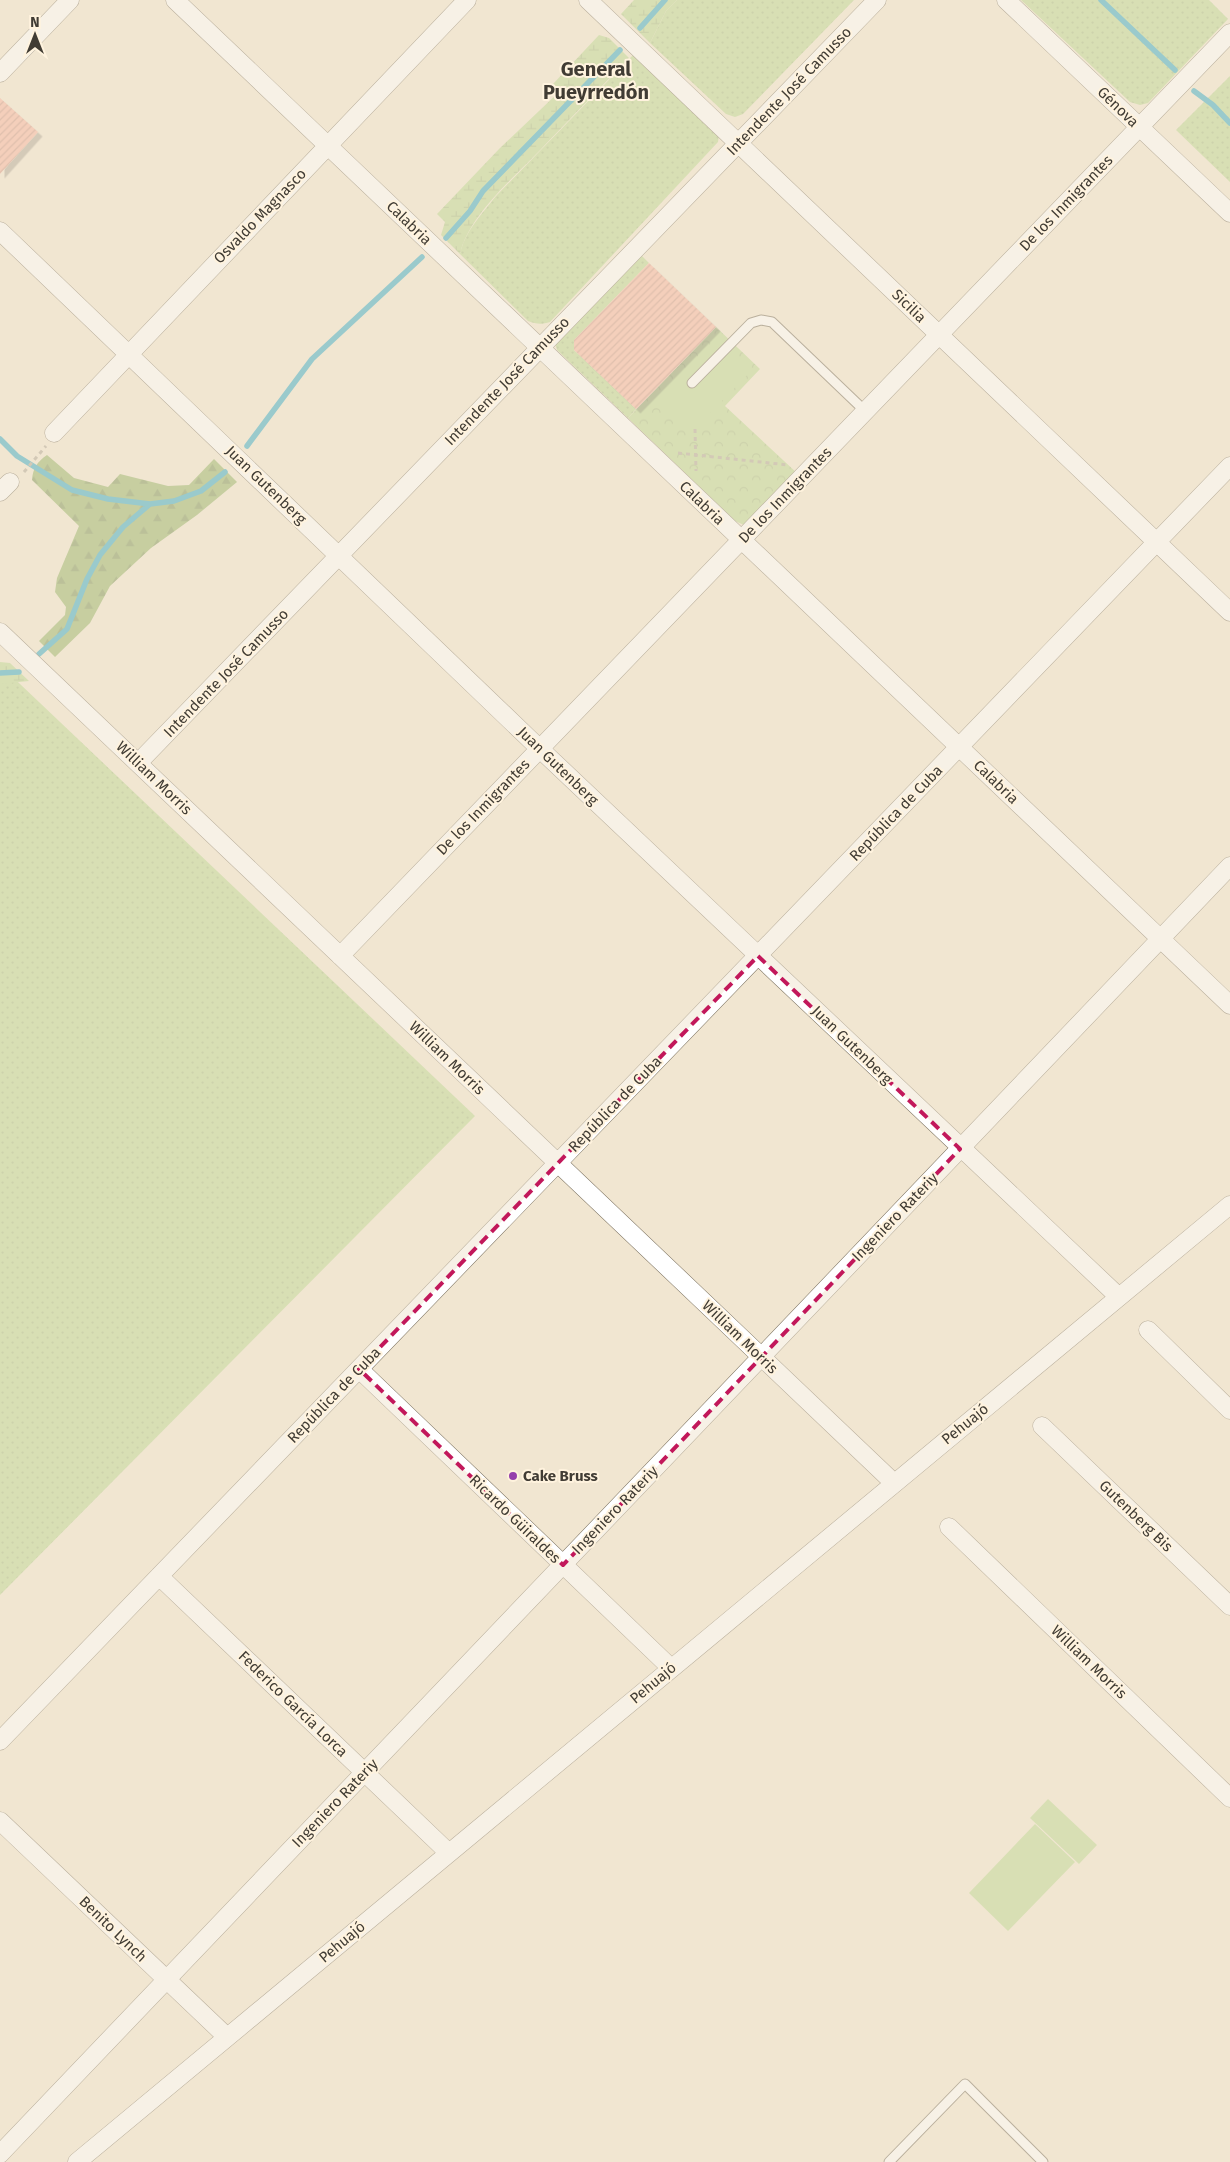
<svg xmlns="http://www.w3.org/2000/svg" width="1230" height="2162" font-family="'Fira Sans',sans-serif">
  <defs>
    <pattern id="grass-dots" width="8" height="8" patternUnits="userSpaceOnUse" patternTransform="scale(1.25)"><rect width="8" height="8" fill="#bbd891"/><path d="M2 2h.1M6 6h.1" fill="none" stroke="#a2ba7e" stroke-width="1.8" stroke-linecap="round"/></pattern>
    <pattern id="forest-firs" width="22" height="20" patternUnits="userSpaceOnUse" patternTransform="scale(1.25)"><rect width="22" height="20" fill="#94b265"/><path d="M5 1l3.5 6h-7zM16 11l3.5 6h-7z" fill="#7a9254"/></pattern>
    <pattern id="wetland-marsh" width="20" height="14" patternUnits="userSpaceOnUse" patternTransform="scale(1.25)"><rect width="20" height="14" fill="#bbd891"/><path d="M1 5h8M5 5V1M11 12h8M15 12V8" fill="none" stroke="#a2ba7e"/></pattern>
    <pattern id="park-crowns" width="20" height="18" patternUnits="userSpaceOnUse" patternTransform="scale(1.25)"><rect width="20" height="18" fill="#bbd891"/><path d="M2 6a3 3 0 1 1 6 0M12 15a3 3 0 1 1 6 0" fill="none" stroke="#a2ba7e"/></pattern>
    <pattern id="building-hatch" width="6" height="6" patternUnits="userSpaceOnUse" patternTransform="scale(1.25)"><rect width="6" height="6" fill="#f9b39f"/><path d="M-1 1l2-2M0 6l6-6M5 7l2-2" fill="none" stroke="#cb9382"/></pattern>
    <filter id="shadow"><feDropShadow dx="4.5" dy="4.5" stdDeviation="0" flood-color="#0004"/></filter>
  </defs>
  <rect width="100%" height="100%" fill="#f1e6d1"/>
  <path fill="url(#grass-dots)" d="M 677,0 L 854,0 L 743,114 L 735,117 L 726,114 L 650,43 L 666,11 Z
    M 1021,0 L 1209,0 L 1228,19 L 1148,103 L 1140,105 L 1130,102 Z
    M 634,54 L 719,135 L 718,142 L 550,322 C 541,325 536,324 528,321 L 460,254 C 465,231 482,214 496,196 Z
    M 1230,76 L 1230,182 L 1176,130 Z
    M 638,252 L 649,263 L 575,339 L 574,350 L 636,409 L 628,418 L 557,350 L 555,343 Z
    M 0,665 L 475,1116 L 0,1595 Z"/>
  <path fill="url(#forest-firs)" d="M 47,455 L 74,478 L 108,487 L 120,474 L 168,486 L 189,485 L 214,459 L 237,482 L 197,515 L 151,548 L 110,586 L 90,623 L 55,657 L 39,641 L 65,615 L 66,607 L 55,592 L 57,578 L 79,526 L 32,480 C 33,468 37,462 47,455 Z"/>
  <path fill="url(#wetland-marsh)" d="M 634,0 L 677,0 L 666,11 L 650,43 L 621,14 Z
    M 599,35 L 609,38 L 629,58 C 601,87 572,117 544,146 C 516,176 469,214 460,254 L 441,235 L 445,222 L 437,214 L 500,148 L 560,91 L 553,84 Z
    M 0,662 L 10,663 L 29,681 L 0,684 Z"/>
  <path fill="url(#park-crowns)" d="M 716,327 L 760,369 L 725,406 L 798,474 L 744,525 L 735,521 L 628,418 Z"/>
  <path fill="#bbd891" d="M 714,340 L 749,373 L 693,431 L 658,398 Z
    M 1048,1799 L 1097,1845 L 1079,1864 L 1030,1818 Z
    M 1035,1824 L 1075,1862 L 1008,1931 L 969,1893 Z"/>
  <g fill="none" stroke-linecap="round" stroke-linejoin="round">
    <path stroke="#31a8c5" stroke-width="5.5" d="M 1101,0 L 1175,70
      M 640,28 L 665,0
      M 1194,91 L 1213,105 L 1230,123
      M 446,238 L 470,211 L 483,191 L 620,50
      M 0,439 L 17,456 L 72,490 L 108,499 L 150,504
      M 247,446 L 312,359 L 422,257
      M 39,654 L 67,629 L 87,579 L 100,555 L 123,527 L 150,504 L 174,501 L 201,491 L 225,472
      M 0,673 L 19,672"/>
  </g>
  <path fill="url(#building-hatch)" filter="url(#shadow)" d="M 0,98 L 38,132 L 0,174 Z
    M 649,263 L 716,327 L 636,409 L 574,350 L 574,340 Z"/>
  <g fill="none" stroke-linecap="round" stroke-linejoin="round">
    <defs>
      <path id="lane" d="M 692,383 L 751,323 L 761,320 L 772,322 L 865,411
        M 889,2162 L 965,2084 L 1043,2162"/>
      <path id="street" d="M 175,0 L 1230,1005
        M 588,0 L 1230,612
        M 1006,0 L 1230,213
        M 0,73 L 70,0
        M 0,231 L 539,748 L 1119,1297
        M 54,433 L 467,0
        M 0,492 L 10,482
        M 0,632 L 894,1483
        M 138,763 L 877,0
        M 340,956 L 1230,33
        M 1148,1330 L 1230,1410
        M 359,1369 L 671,1668
        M 1042,1426 L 1230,1606
        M 949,1527 L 1230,1798
        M 159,1576 L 449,1853
        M 0,1741 L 1230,466
        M 0,1821 L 227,2037
        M 0,2154 L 1230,866
        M 77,2162 L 1230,1205"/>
    </defs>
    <use href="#lane" stroke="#796f5d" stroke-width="11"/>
    <use href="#street" stroke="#796f5d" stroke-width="19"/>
    <path stroke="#afa696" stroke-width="3" stroke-dasharray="4 4" stroke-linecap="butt" d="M 695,429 L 696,471
      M 678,453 L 788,465
      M 24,472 L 46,446"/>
    <use href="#lane" stroke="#fff" stroke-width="9"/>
    <use href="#street" stroke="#fff" stroke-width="18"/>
  </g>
  <path d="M0 0H1230V2162H0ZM 758,956 L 960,1149 L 563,1565 L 359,1369 Z" fill="#f1e6d1" fill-opacity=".55" fill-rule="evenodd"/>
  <path fill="none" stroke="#c2185b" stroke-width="4" stroke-dasharray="10 6" stroke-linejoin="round" d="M 758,956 L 960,1149 L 563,1565 L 359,1369 Z"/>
  <circle fill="#953fac" stroke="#fff3de" stroke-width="2" cx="513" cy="1476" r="5"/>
  <g text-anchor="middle" stroke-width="4" stroke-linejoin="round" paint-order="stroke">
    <g font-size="15" fill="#413c34" stroke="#fff3de">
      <text transform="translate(789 91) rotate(-46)" y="5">Intendente José Camusso</text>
      <text transform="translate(1118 107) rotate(44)" y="5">Génova</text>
      <text transform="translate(1066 203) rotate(-46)" y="5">De los Inmigrantes</text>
      <text transform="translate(260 216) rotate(-46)" y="5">Osvaldo Magnasco</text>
      <text transform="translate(409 223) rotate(44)" y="5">Calabria</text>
      <text transform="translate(909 306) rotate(44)" y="5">Sicilia</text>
      <text transform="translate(507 381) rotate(-46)" y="5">Intendente José Camusso</text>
      <text transform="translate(266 485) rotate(44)" y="5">Juan Gutenberg</text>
      <text transform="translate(785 495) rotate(-46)" y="5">De los Inmigrantes</text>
      <text transform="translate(702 503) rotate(44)" y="5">Calabria</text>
      <text transform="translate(226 673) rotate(-46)" y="5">Intendente José Camusso</text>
      <text transform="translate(558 766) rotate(44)" y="5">Juan Gutenberg</text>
      <text transform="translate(154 778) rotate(44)" y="5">William Morris</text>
      <text transform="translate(996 782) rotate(44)" y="5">Calabria</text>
      <text transform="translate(483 807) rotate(-46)" y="5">De los Inmigrantes</text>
      <text transform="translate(896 813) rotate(-46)" y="5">República de Cuba</text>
      <text transform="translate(852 1045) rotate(44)" y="5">Juan Gutenberg</text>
      <text transform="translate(447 1058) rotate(44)" y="5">William Morris</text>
      <text transform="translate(615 1104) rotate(-46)" y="5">República de Cuba</text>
      <text transform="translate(895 1217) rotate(-46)" y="5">Ingeniero Rateriy</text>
      <text transform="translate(740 1337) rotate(44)" y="5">William Morris</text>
      <text transform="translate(334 1395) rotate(-46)" y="5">República de Cuba</text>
      <text transform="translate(965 1424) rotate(-39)" y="5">Pehuajó</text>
      <text transform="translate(615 1510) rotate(-46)" y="5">Ingeniero Rateriy</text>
      <text transform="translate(1136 1516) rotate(44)" y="5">Gutenberg Bis</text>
      <text transform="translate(515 1519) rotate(44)" y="5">Ricardo Güiraldes</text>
      <text transform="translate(1089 1662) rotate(44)" y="5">William Morris</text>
      <text transform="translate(653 1683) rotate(-40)" y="5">Pehuajó</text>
      <text transform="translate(293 1704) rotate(44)" y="5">Federico García Lorca</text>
      <text transform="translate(335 1803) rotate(-46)" y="5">Ingeniero Rateriy</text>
      <text transform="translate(113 1929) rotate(44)" y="5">Benito Lynch</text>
      <text transform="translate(342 1942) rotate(-40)" y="5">Pehuajó</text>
    </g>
    <g font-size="15" font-weight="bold" fill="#413c34" stroke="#fff3de" text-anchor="start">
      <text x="523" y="1481">Cake Bruss</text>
    </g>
    <g font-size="20" font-weight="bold" fill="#413c34" stroke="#fff3de">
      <text x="596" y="76">General<tspan x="596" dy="23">Pueyrredón</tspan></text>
    </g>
  </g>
  <g transform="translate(35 35)" stroke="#fff3de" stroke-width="4" paint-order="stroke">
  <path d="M0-4L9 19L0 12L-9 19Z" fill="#413c34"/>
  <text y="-8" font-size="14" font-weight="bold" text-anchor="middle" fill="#413c34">N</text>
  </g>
</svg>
